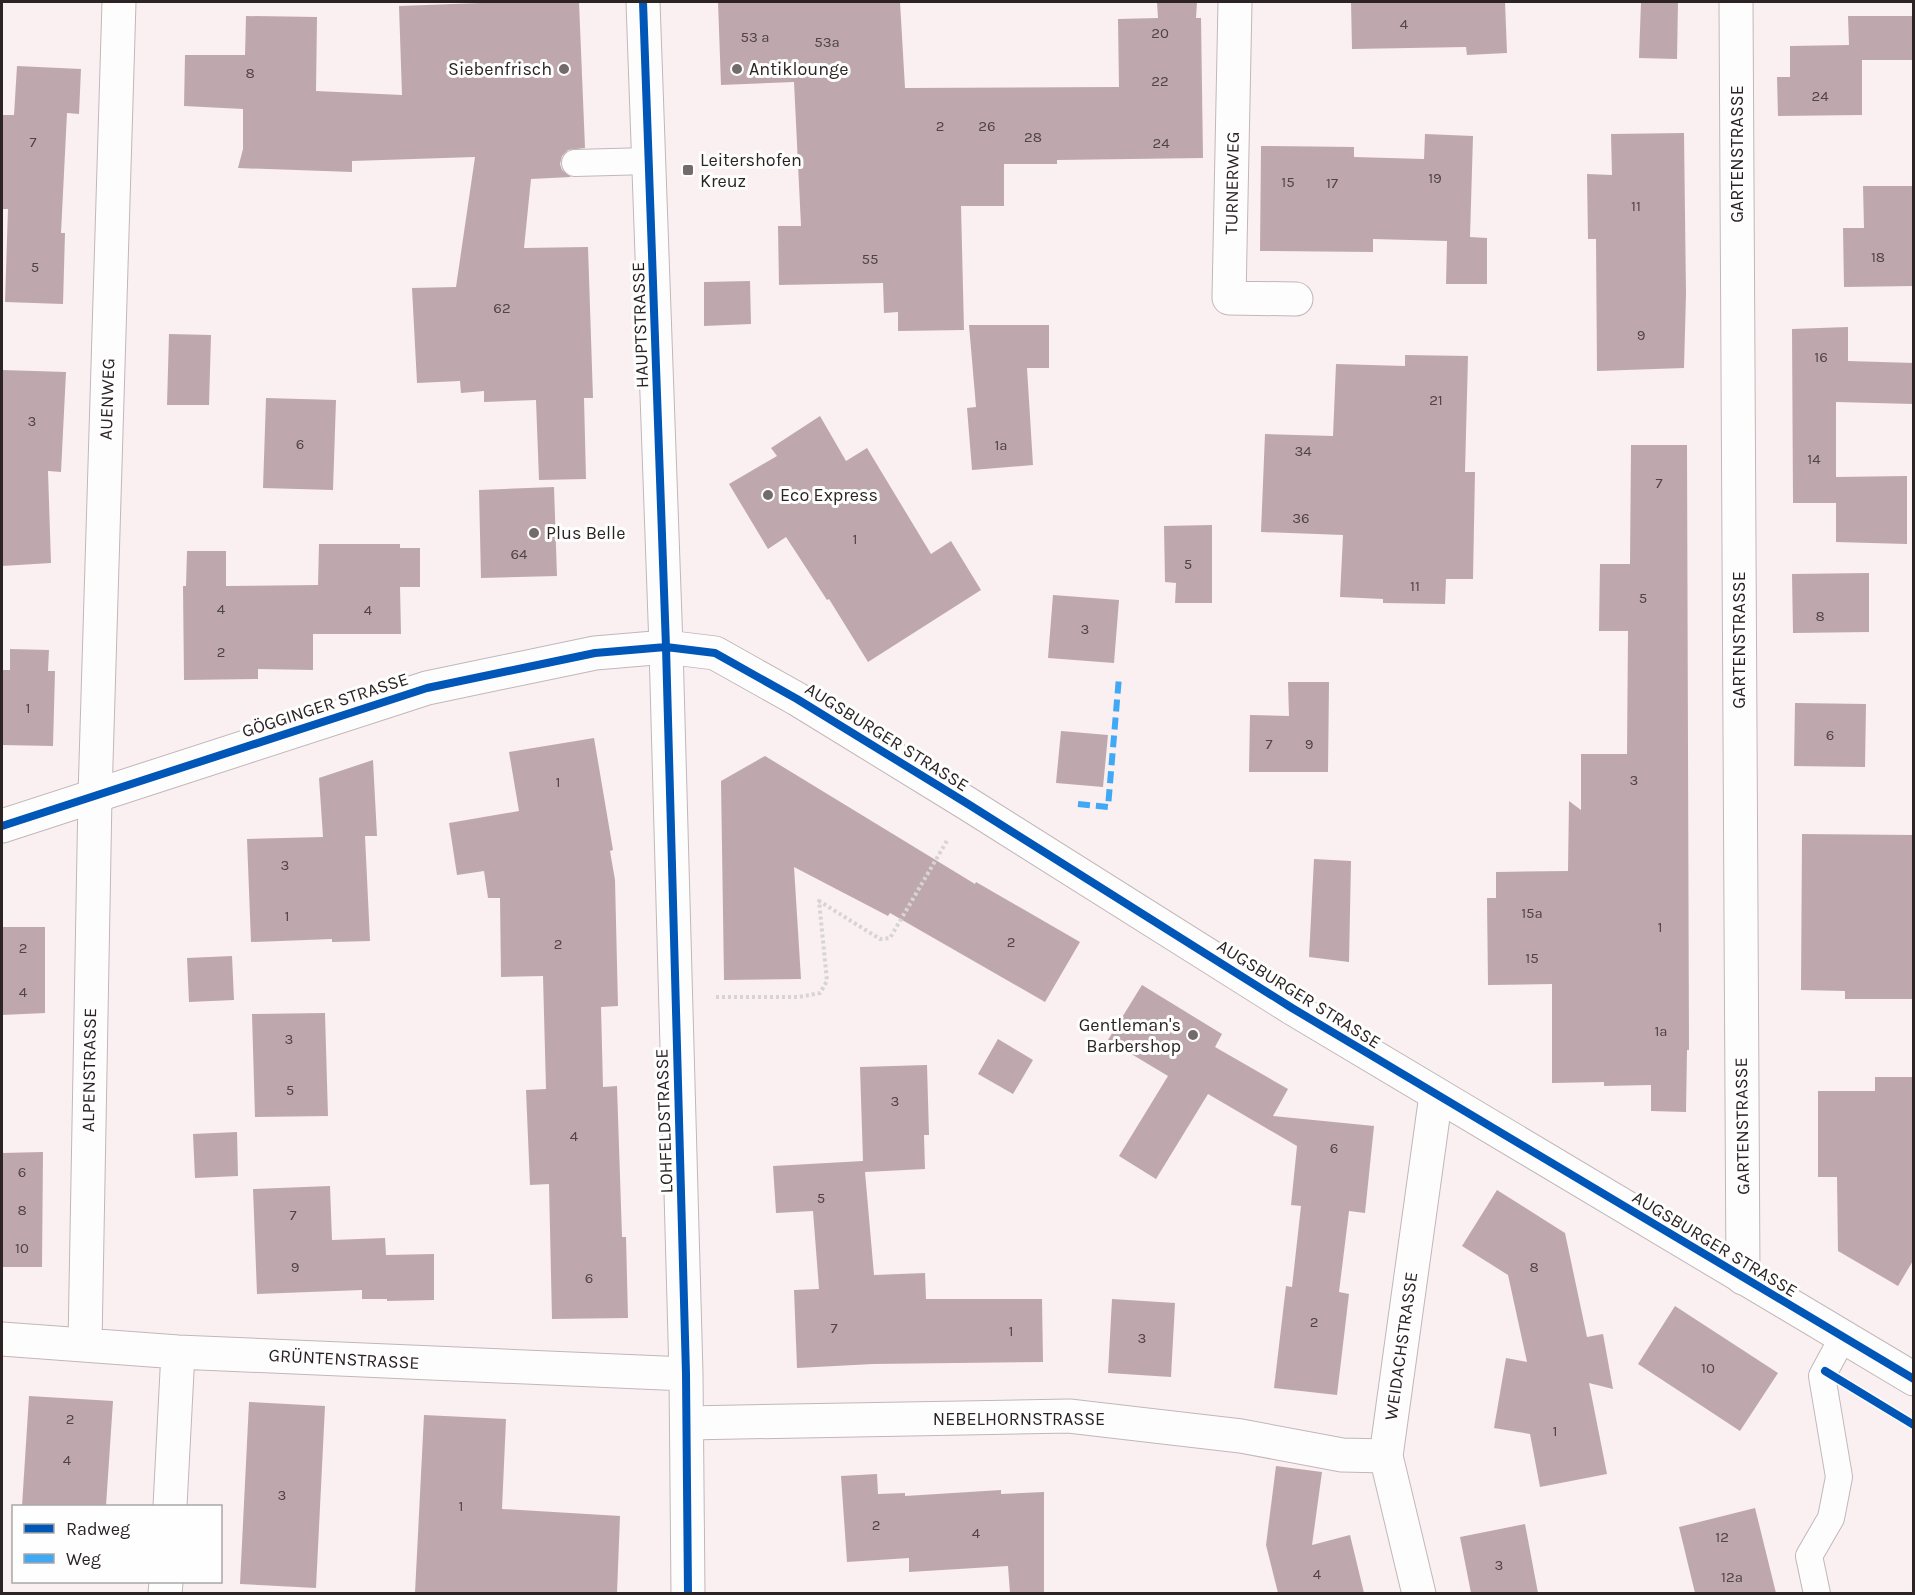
<svg xmlns="http://www.w3.org/2000/svg" width="1915" height="1595" font-family="Karla,sans-serif">
  <rect width="100%" height="100%" fill="#faeff1"/>
  <path fill="#bea8ad" d="M 508,2 L 579,2 L 585,148 L 568,150 L 562,156 L 560,164 L 562,170 L 571,177 L 531,179 L 524,248 L 588,247 L 593,398 L 584,398 L 586,479 L 539,480 L 536,400 L 484,402 L 484,391 L 461,393 L 460,381 L 417,383 L 412,288 L 456,287 L 475,157 L 352,161 L 352,172 L 238,168 L 243,149 L 243,109 L 184,106 L 185,55 L 245,55 L 246,16 L 317,17 L 316,91 L 402,95 L 399,6 Z
    M 718,2 L 900,2 L 905,88 L 1119,87 L 1118,19 L 1158,18 L 1157,2 L 1197,2 L 1196,18 L 1201,18 L 1203,158 L 1057,160 L 1057,164 L 1004,164 L 1004,206 L 961,206 L 964,330 L 898,331 L 898,312 L 884,313 L 883,283 L 779,285 L 778,226 L 801,226 L 794,82 L 721,85 Z
    M 1351,2 L 1505,2 L 1507,53 L 1467,55 L 1466,47 L 1352,49 Z
    M 1641,2 L 1678,2 L 1677,59 L 1639,58 Z
    M 1848,16 L 1914,16 L 1914,60 L 1862,60 L 1862,115 L 1778,116 L 1777,77 L 1790,77 L 1790,46 L 1849,45 Z
    M 17,66 L 81,69 L 79,114 L 67,113 L 61,233 L 65,233 L 63,304 L 5,302 L 8,209 L 2,209 L 2,115 L 14,115 Z
    M 1684,133 L 1686,294 L 1684,368 L 1597,371 L 1596,239 L 1588,239 L 1587,174 L 1612,175 L 1611,134 Z
    M 1425,134 L 1473,136 L 1470,237 L 1487,238 L 1487,284 L 1446,284 L 1447,241 L 1373,239 L 1373,252 L 1260,251 L 1261,146 L 1354,147 L 1354,157 L 1424,159 Z
    M 1863,186 L 1914,186 L 1914,286 L 1844,287 L 1843,228 L 1864,228 Z
    M 750,281 L 751,324 L 704,326 L 704,282 Z
    M 969,325 L 1049,325 L 1049,368 L 1027,368 L 1033,465 L 972,470 L 967,408 L 976,407 Z
    M 1848,327 L 1848,361 L 1914,363 L 1914,404 L 1836,402 L 1836,503 L 1793,503 L 1792,329 Z
    M 169,334 L 211,335 L 209,405 L 167,405 Z
    M 1405,355 L 1468,356 L 1465,472 L 1475,472 L 1473,579 L 1446,579 L 1445,604 L 1383,603 L 1383,599 L 1340,597 L 1343,535 L 1261,532 L 1265,434 L 1333,436 L 1336,364 L 1405,366 Z
    M 2,370 L 66,372 L 61,472 L 48,471 L 51,563 L 2,566 Z
    M 266,398 L 336,400 L 333,490 L 263,488 Z
    M 820,416 L 846,461 L 867,448 L 931,554 L 951,541 L 981,590 L 868,662 L 829,599 L 827,600 L 786,537 L 768,549 L 729,484 L 777,456 L 771,448 Z
    M 1631,445 L 1687,445 L 1689,1050 L 1687,1050 L 1686,1112 L 1651,1111 L 1651,1085 L 1604,1086 L 1604,1082 L 1552,1083 L 1552,984 L 1488,985 L 1487,898 L 1496,898 L 1496,872 L 1568,871 L 1569,801 L 1581,810 L 1581,754 L 1627,754 L 1628,631 L 1599,631 L 1600,564 L 1630,564 Z
    M 1907,476 L 1907,544 L 1836,542 L 1836,477 Z
    M 554,487 L 557,576 L 481,578 L 479,490 Z
    M 1212,525 L 1212,603 L 1175,603 L 1176,583 L 1165,582 L 1164,526 Z
    M 319,544 L 400,544 L 400,548 L 420,548 L 420,587 L 400,587 L 401,634 L 313,634 L 313,670 L 258,669 L 258,679 L 184,680 L 183,586 L 186,586 L 187,551 L 226,551 L 226,586 L 318,585 Z
    M 1869,573 L 1869,632 L 1793,633 L 1792,574 Z
    M 1053,595 L 1119,600 L 1114,663 L 1048,658 Z
    M 10,649 L 49,650 L 48,671 L 55,671 L 53,746 L 2,745 L 2,670 L 10,670 Z
    M 1288,682 L 1329,682 L 1328,772 L 1249,772 L 1250,715 L 1289,716 Z
    M 1795,703 L 1866,704 L 1865,767 L 1794,766 Z
    M 1061,731 L 1108,735 L 1103,787 L 1056,783 Z
    M 594,738 L 613,850 L 610,851 L 615,880 L 618,1006 L 601,1007 L 603,1087 L 617,1086 L 622,1237 L 626,1237 L 628,1318 L 552,1319 L 549,1184 L 530,1185 L 526,1090 L 546,1089 L 543,976 L 501,977 L 500,898 L 488,898 L 484,871 L 457,875 L 449,823 L 519,811 L 509,752 Z
    M 765,756 L 975,884 L 976,882 L 1080,942 L 1045,1002 L 890,913 L 888,916 L 794,867 L 801,979 L 724,980 L 721,781 Z
    M 373,760 L 377,836 L 365,836 L 370,941 L 332,942 L 332,939 L 251,942 L 247,839 L 323,837 L 319,778 Z
    M 1802,834 L 1914,835 L 1913,999 L 1845,999 L 1845,991 L 1801,990 Z
    M 1314,859 L 1351,861 L 1349,962 L 1309,957 Z
    M 2,927 L 45,927 L 45,1013 L 2,1015 Z
    M 232,956 L 234,1000 L 189,1002 L 187,958 Z
    M 1142,985 L 1222,1034 L 1215,1047 L 1288,1089 L 1273,1116 L 1374,1126 L 1365,1213 L 1349,1211 L 1339,1292 L 1349,1294 L 1337,1395 L 1274,1388 L 1286,1286 L 1292,1287 L 1301,1206 L 1291,1205 L 1297,1146 L 1208,1094 L 1156,1179 L 1119,1156 L 1168,1076 L 1108,1040 Z
    M 325,1013 L 328,1116 L 255,1117 L 252,1014 Z
    M 998,1039 L 1033,1060 L 1013,1094 L 978,1074 Z
    M 927,1065 L 929,1135 L 924,1135 L 925,1169 L 865,1172 L 874,1275 L 925,1273 L 926,1299 L 1042,1299 L 1043,1362 L 873,1364 L 797,1368 L 794,1290 L 819,1289 L 813,1211 L 776,1213 L 773,1166 L 863,1161 L 860,1067 Z
    M 1875,1077 L 1914,1077 L 1914,1259 L 1898,1286 L 1838,1251 L 1837,1177 L 1818,1177 L 1818,1091 L 1875,1091 Z
    M 237,1132 L 238,1176 L 195,1178 L 193,1134 Z
    M 43,1152 L 42,1267 L 2,1267 L 2,1153 Z
    M 330,1186 L 332,1240 L 385,1238 L 386,1255 L 434,1254 L 434,1300 L 387,1301 L 387,1299 L 362,1299 L 362,1290 L 257,1294 L 253,1189 Z
    M 1497,1190 L 1565,1233 L 1587,1337 L 1603,1334 L 1613,1389 L 1589,1383 L 1607,1474 L 1540,1487 L 1530,1434 L 1494,1428 L 1506,1358 L 1527,1362 L 1508,1275 L 1462,1246 Z
    M 1112,1299 L 1175,1303 L 1171,1377 L 1108,1373 Z
    M 1675,1306 L 1778,1373 L 1740,1431 L 1638,1364 Z
    M 29,1396 L 113,1401 L 106,1506 L 22,1506 Z
    M 249,1402 L 325,1406 L 316,1588 L 240,1584 Z
    M 424,1415 L 506,1419 L 502,1509 L 620,1516 L 617,1593 L 415,1593 Z
    M 1276,1466 L 1322,1472 L 1312,1545 L 1350,1535 L 1364,1593 L 1278,1593 L 1266,1545 Z
    M 877,1474 L 878,1494 L 905,1493 L 905,1496 L 1001,1490 L 1001,1494 L 1044,1492 L 1044,1593 L 1010,1593 L 1008,1566 L 909,1572 L 909,1558 L 847,1562 L 841,1476 Z
    M 1755,1508 L 1776,1593 L 1695,1593 L 1679,1527 Z
    M 1525,1524 L 1538,1593 L 1471,1593 L 1460,1537 Z"/>
  <g fill="none" stroke-linecap="round" stroke-linejoin="round">
    <defs>
      <path id="service" d="M 575,163 L 649,161
        M 1817,1594 L 1809,1556 L 1831,1518 L 1839,1477 L 1822,1376 L 1843,1337"/>
      <path id="minor" d="M 1235,2 L 1229,298 L 1296,299
        M 1736,2 L 1743,1278
        M 666,647 L 686,1374 L 688,1594
        M 2,1339 L 178,1352 L 686,1374
        M 85,1344 L 95,796 L 119,2
        M 687,1423 L 1069,1416 L 1241,1436 L 1342,1455 L 1386,1456
        M 170,1506 L 178,1352
        M 165,1594 L 166,1582
        M 1419,1594 L 1386,1456 L 1436,1095"/>
      <path id="tertiary" d="M 643,2 L 666,647
        M 2,826 L 427,688 L 595,653 L 666,647 L 715,653 L 797,699 L 968,804 L 1292,1008 L 1914,1379"/>
    </defs>
    <use href="#service" stroke="#c1b7b9" stroke-width="28"/>
    <use href="#minor" stroke="#c1b7b9" stroke-width="35"/>
    <use href="#tertiary" stroke="#c1b7b9" stroke-width="35"/>
    <path stroke="#d7d4d4" stroke-width="4" stroke-dasharray="3 3" stroke-linecap="butt" d="M 716,997 L 799,997 L 820,993 L 827,981 L 819,901 L 880,939 L 890,938 L 948,839
      M 1905,1420 L 1914,1425"/>
    <use href="#service" stroke="#fefdfd" stroke-width="26"/>
    <use href="#minor" stroke="#fefdfd" stroke-width="33"/>
    <use href="#tertiary" stroke="#fefdfd" stroke-width="33"/>
    <path stroke="#3fa9f5" stroke-width="6" stroke-dasharray="12 6" stroke-linecap="butt" d="M 1078,804 L 1108,807 L 1119,677"/>
    <defs>
      <path id="cycleway" d="M 643,2 L 666,647 L 686,1374 L 688,1594
        M 2,826 L 427,688 L 595,653 L 666,647 L 715,653 L 797,699 L 968,804 L 1292,1008 L 1914,1379
        M 1825,1371 L 1914,1425"/>
    </defs>
    <use href="#cycleway" stroke="#fefefe" stroke-width="11"/>
    <use href="#cycleway" stroke="#0057b8" stroke-width="8"/>
  </g>
  <g fill="#736a6c" stroke="#fefefe" stroke-width="2">
    <circle cx="564" cy="69" r="6"/>
    <circle cx="737" cy="69" r="6"/>
    <rect x="682" y="164" width="12" height="12" rx="3"/>
    <circle cx="768" cy="495" r="6"/>
    <circle cx="534" cy="533" r="6"/>
    <circle cx="1193" cy="1035" r="6"/>
  </g>
  <g text-anchor="middle" stroke-width="6" stroke-linejoin="round" paint-order="stroke">
    <g font-size="15" fill="#504446">
      <text x="1404" y="29">4</text>
      <text x="1160" y="38">20</text>
      <text x="755" y="42">53 a</text>
      <text x="827" y="47">53a</text>
      <text x="250" y="78">8</text>
      <text x="1160" y="86">22</text>
      <text x="1820" y="101">24</text>
      <text x="940" y="131">2</text>
      <text x="987" y="131">26</text>
      <text x="1033" y="142">28</text>
      <text x="33" y="147">7</text>
      <text x="1161" y="148">24</text>
      <text x="1435" y="183">19</text>
      <text x="1288" y="187">15</text>
      <text x="1332" y="188">17</text>
      <text x="1636" y="211">11</text>
      <text x="1878" y="262">18</text>
      <text x="870" y="264">55</text>
      <text x="35" y="272">5</text>
      <text x="502" y="313">62</text>
      <text x="1641" y="340">9</text>
      <text x="1821" y="362">16</text>
      <text x="1436" y="405">21</text>
      <text x="32" y="426">3</text>
      <text x="300" y="449">6</text>
      <text x="1001" y="450">1a</text>
      <text x="1303" y="456">34</text>
      <text x="1814" y="464">14</text>
      <text x="1659" y="488">7</text>
      <text x="1301" y="523">36</text>
      <text x="855" y="544">1</text>
      <text x="519" y="559">64</text>
      <text x="1188" y="569">5</text>
      <text x="1415" y="591">11</text>
      <text x="1643" y="603">5</text>
      <text x="221" y="614">4</text>
      <text x="368" y="615">4</text>
      <text x="1820" y="621">8</text>
      <text x="1085" y="634">3</text>
      <text x="221" y="657">2</text>
      <text x="28" y="713">1</text>
      <text x="1830" y="740">6</text>
      <text x="1269" y="749">7</text>
      <text x="1309" y="749">9</text>
      <text x="1634" y="785">3</text>
      <text x="558" y="787">1</text>
      <text x="285" y="870">3</text>
      <text x="1532" y="918">15a</text>
      <text x="287" y="921">1</text>
      <text x="1660" y="932">1</text>
      <text x="1011" y="947">2</text>
      <text x="558" y="949">2</text>
      <text x="23" y="953">2</text>
      <text x="1532" y="963">15</text>
      <text x="23" y="997">4</text>
      <text x="1661" y="1036">1a</text>
      <text x="289" y="1044">3</text>
      <text x="290" y="1095">5</text>
      <text x="895" y="1106">3</text>
      <text x="574" y="1141">4</text>
      <text x="1334" y="1153">6</text>
      <text x="22" y="1177">6</text>
      <text x="821" y="1203">5</text>
      <text x="22" y="1215">8</text>
      <text x="293" y="1220">7</text>
      <text x="22" y="1253">10</text>
      <text x="295" y="1272">9</text>
      <text x="1534" y="1272">8</text>
      <text x="589" y="1283">6</text>
      <text x="1314" y="1327">2</text>
      <text x="834" y="1333">7</text>
      <text x="1011" y="1336">1</text>
      <text x="1142" y="1343">3</text>
      <text x="1708" y="1373">10</text>
      <text x="70" y="1424">2</text>
      <text x="1555" y="1436">1</text>
      <text x="67" y="1465">4</text>
      <text x="282" y="1500">3</text>
      <text x="461" y="1511">1</text>
      <text x="876" y="1530">2</text>
      <text x="976" y="1538">4</text>
      <text x="1722" y="1542">12</text>
      <text x="1499" y="1570">3</text>
      <text x="1317" y="1579">4</text>
      <text x="1732" y="1582">12a</text>
    </g>
    <g font-size="18" fill="#2b2324" stroke="#fefefe" text-anchor="start">
      <text x="552" y="75" text-anchor="end">Siebenfrisch</text>
      <text x="749" y="75">Antiklounge</text>
      <text x="700" y="166">Leitershofen<tspan x="700" dy="21">Kreuz</tspan></text>
      <text x="780" y="501">Eco Express</text>
      <text x="546" y="539">Plus Belle</text>
      <text x="1181" y="1031" text-anchor="end">Gentleman's<tspan x="1181" dy="21">Barbershop</tspan></text>
    </g>
    <g font-size="18" fill="#2b2324" stroke="#fefefe">
      <text transform="translate(1737 154) rotate(-90)" y="6">GARTENSTRASSE</text>
      <text transform="translate(1232 183) rotate(-89)" y="6">TURNERWEG</text>
      <text transform="translate(640 325) rotate(-92)" y="6">HAUPTSTRASSE</text>
      <text transform="translate(107 399) rotate(-88)" y="6">AUENWEG</text>
      <text transform="translate(1739 640) rotate(-90)" y="6">GARTENSTRASSE</text>
      <text transform="translate(325 705) rotate(-18)" y="6">GÖGGINGER STRASSE</text>
      <text transform="translate(887 737) rotate(32)" y="6">AUGSBURGER STRASSE</text>
      <text transform="translate(1299 994) rotate(32)" y="6">AUGSBURGER STRASSE</text>
      <text transform="translate(89 1070) rotate(-89)" y="6">ALPENSTRASSE</text>
      <text transform="translate(664 1121) rotate(-92)" y="6">LOHFELDSTRASSE</text>
      <text transform="translate(1742 1126) rotate(-91)" y="6">GARTENSTRASSE</text>
      <text transform="translate(1715 1244) rotate(31)" y="6">AUGSBURGER STRASSE</text>
      <text transform="translate(1401 1346) rotate(-82)" y="6">WEIDACHSTRASSE</text>
      <text transform="translate(344 1359) rotate(3)" y="6">GRÜNTENSTRASSE</text>
      <text x="1019" y="1425">NEBELHORNSTRASSE</text>
    </g>
  </g>
  <rect width="1915" height="1595" fill="none" stroke="#2b2324" stroke-width="6"/>
  <rect x="12" y="1505" width="210" height="78" fill="#fefefe" stroke="#aaa6a7" stroke-width="1.5"/>
  <rect x="24" y="1524" width="30" height="9" fill="#0057b8" stroke="#aaa6a7" stroke-width="1.5"/>
  <text x="66" y="1535" font-size="18" fill="#2b2324">Radweg</text>
  <rect x="24" y="1554" width="30" height="9" fill="#3fa9f5" stroke="#aaa6a7" stroke-width="1.5"/>
  <text x="66" y="1565" font-size="18" fill="#2b2324">Weg</text>
</svg>
